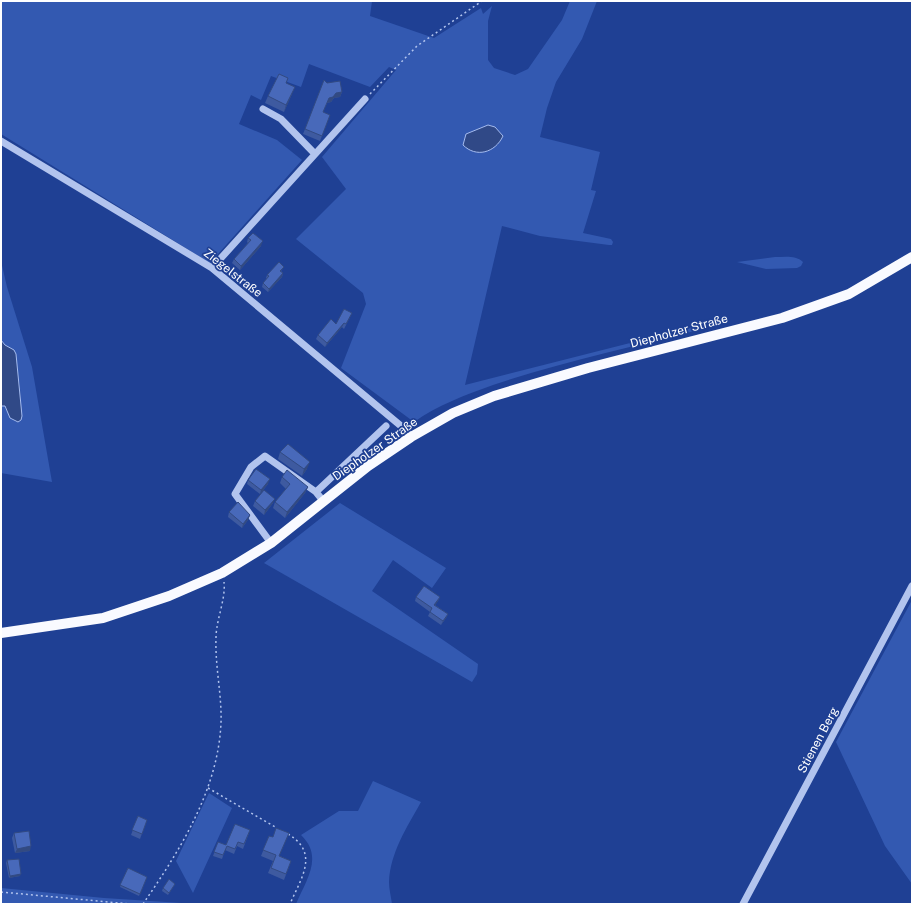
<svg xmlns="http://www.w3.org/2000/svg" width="913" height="905" font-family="'Public Sans',sans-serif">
  <rect width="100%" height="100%" fill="#1f4094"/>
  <path fill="#3359b1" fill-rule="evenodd" d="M 1,1 L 372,1 L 370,16 L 434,38 L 481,8 L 483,14 L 492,6 L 488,21 L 488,60 L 494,68 L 515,75 L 528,69 L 562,20 L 570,1 L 597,1 L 582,39 L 556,82 L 547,108 L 540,137 L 600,152 L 591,190 L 596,191 L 583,233 L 611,239 L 613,242 L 612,245 L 609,245 L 540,236 L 502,226 L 465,385 L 701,325 L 702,329 C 632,347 561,362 493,385 C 466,395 437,405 414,422 L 341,368 L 366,304 L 363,293 L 296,239 L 346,189 L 322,157 L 396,70 L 389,67 L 370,87 L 309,64 L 301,87 L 271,76 L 261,100 L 251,95 L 239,124 L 277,140 L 302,160 L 210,263 L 1,134 ZM 488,125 L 495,127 L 503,136 L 498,144 L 466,134 Z
    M 775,257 C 785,257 796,255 803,262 L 801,266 L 797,268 L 766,269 L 737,262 Z
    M 1,261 L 7,287 L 32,367 L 52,482 L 1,473 L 1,406 L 5,406 L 10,418 L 17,422 C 26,410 17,367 14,350 L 5,345 L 1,340 Z
    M 340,503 L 446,568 L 432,588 L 393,560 L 372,591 L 478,664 L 477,674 L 472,682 L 264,563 Z
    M 912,600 L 912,884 L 885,846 L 836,742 Z
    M 373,781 L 421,802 C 407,827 390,853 389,882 C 389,889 391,897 392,904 L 296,904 C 306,880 324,857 301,835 L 339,811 L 358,811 Z
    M 209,793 L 232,808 L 193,893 L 176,861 Z
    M 1,888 L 104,898 L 197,904 L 1,904 Z"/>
  <path fill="#304987" stroke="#a5bcf0" d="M 488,125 L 495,127 L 503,136 C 495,153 476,158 463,145 L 466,134 Z
    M 1,340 L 5,345 L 14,350 L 16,354 L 22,416 L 21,420 L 18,422 L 10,418 L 5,406 L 1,406 Z"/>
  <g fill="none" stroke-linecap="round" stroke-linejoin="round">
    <path stroke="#b2c4ee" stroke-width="1.5" stroke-dasharray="2 3" stroke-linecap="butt" d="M 370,94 L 417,46 L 482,1
      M 208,788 L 277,828
      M 288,834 C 320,853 301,878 290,904
      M 1,892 L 130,904
      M 143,904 C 180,850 218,790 221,723 C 222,695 215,667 216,638 C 216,620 226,599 224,582"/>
    <path stroke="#b2c4ee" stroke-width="7" d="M 263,109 L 281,119 L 315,154
      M 1,141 L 212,268 L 407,431 L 411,437
      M 212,268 L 365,99
      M 316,492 L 386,426
      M 271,543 L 235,494 L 251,467 L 265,456 L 316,492 L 324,502
      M 743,904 L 912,586"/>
    <path stroke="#f9faff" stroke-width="10" d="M 1,633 L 103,618 L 169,596 L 222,573 L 271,543 L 368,466 L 411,437 L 453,413 L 494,396 L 588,368 L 782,318 L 849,294 L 912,257"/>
  </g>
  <path fill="#3e5aa0" d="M 286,83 L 292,94 L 284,112 L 265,103 L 268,96 Z
    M 327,83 L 342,92 L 340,97 L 334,98 L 331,102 L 327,103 L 323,112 L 330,115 L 320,141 L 303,134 L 305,129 Z
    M 248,238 L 261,246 L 240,270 L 232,263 L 234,259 L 248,243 L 247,242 Z
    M 284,267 L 281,271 L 283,273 L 282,277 L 268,292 L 262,287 L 263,283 L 267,279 L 266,278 L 267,275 Z
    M 350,317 L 344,329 L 342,327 L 325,347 L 316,339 L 318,335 L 336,324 Z
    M 280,452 L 307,469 L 302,476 L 278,459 Z
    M 282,477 L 308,487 L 305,493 L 285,518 L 273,508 L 275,502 L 286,489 L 280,483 Z
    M 248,480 L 268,484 L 260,494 L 247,484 Z
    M 255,501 L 273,503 L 264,515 L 253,506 Z
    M 229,512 L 250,515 L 248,520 L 242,528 L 228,517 Z
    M 416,597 L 440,597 L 438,601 L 435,605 L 448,614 L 446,618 L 441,625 L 428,616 L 430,612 L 415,601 Z
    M 138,816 L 147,820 L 140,839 L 131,835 Z
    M 250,830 L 243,849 L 237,846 L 234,854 L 225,850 L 222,859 L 213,856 L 218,842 L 226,845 Z
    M 14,833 L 30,851 L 15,853 L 12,838 Z
    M 269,836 L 280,856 L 291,861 L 284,880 L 268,873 L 273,861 L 261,856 Z
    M 7,860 L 20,876 L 9,878 L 6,863 Z
    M 128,868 L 147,877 L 139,896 L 120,887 Z
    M 175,884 L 168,895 L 162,891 L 163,888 Z"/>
  <path fill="#324a82" d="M 295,87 L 292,94 L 284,112 L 286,105 Z
    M 342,92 L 340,97 L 334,98 L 331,102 L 327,103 L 329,98 L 336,93 Z
    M 263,241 L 261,246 L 240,270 L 241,266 Z
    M 283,273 L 282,277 L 268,292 L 269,289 Z
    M 344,323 L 342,327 L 325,347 L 327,343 Z
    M 310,462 L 307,469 L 302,476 L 304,469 Z
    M 270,479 L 268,484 L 260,494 L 261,490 Z
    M 308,487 L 305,493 L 285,518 L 287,512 Z
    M 275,499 L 273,503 L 264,515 L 265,510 Z
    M 250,515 L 248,520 L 242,528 L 243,524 Z
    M 440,597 L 438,601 L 433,609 L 434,605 Z
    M 448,614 L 446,618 L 441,625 L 443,621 Z
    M 31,846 L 30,851 L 15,853 L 17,849 Z
    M 21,874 L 20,876 L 9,878 L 10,876 Z"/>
  <path fill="#4869ba" stroke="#324a82" d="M 279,74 L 288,78 L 286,83 L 295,87 L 286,105 L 268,96 Z
    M 324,80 L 327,83 L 340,81 L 342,92 L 336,93 L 333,97 L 329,98 L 323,112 L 330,115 L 322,136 L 305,129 Z
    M 253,233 L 263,241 L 241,266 L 234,259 L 251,240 L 248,238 Z
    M 279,262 L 284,267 L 280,271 L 283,273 L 269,289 L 263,283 L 269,276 L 267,275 Z
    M 344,309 L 352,313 L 346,324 L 344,323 L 327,343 L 318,335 L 331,319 L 336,324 Z
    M 288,444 L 310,462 L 304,469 L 280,452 Z
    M 256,469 L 270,479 L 261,490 L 248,480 Z
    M 287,470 L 308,487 L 287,512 L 275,502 L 290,484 L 282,477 Z
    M 264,490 L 275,499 L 265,510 L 255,501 Z
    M 238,502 L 250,515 L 243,524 L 229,512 Z
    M 424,586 L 440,597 L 434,605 L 448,614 L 443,621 L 430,612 L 432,608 L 416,597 Z
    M 138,816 L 147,820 L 142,834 L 132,830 Z
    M 235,824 L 250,830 L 244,844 L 238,842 L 235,849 L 227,846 L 223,855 L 214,852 L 218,842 L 226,845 Z
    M 276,828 L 289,833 L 279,856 L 291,861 L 286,874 L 271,868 L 276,855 L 263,850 L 269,836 L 273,837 Z
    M 29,831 L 31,846 L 17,849 L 14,833 Z
    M 19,859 L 21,874 L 10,876 L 7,860 Z
    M 128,868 L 147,877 L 140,894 L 120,885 Z
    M 169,879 L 175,884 L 169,893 L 163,888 Z"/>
  <g text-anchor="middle" stroke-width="3.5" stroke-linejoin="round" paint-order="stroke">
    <g font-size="12" fill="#fff" stroke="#1f4094">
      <text transform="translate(233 273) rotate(38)" y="4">Ziegelstraße</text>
      <text transform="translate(679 331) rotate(-15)" y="4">Diepholzer Straße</text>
      <text transform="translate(375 449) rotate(-35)" y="4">Diepholzer Straße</text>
      <text transform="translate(818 740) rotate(-62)" y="4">Stienen Berg</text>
    </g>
  </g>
  <rect width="913" height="905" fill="none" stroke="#ffffff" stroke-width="4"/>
</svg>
